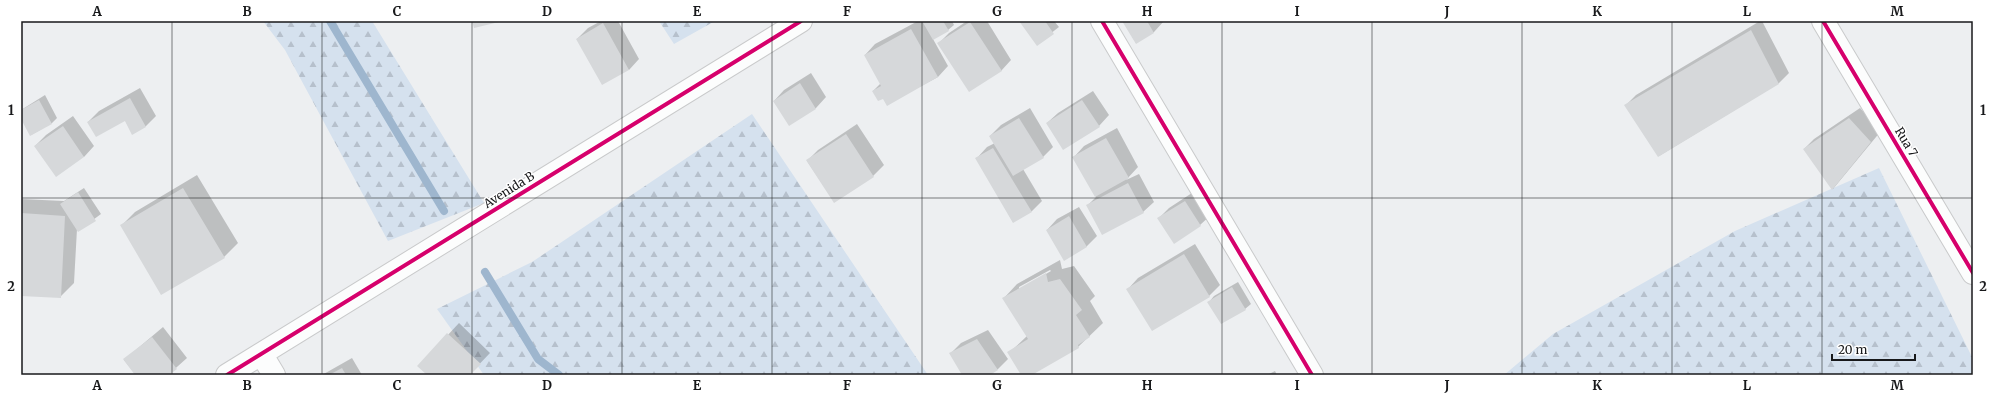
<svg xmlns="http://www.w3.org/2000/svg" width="1994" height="396" font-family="Merriweather,serif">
  <defs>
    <pattern id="forest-firs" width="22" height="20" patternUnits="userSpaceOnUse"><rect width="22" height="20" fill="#d5e1ee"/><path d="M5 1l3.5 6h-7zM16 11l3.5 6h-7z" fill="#b6c0cc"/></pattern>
  </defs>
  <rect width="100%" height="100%" fill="#edeff1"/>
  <path fill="url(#forest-firs)" d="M 263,21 L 372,21 L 484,203 L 388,241 L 285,50 Z
    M 659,21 L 715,21 L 674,44 Z
    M 752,114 L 928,375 L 484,375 L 437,309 L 532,262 Z
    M 1879,168 L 1973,359 L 1973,375 L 1504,375 L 1553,334 L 1735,231 Z"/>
  <path fill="#0003" fill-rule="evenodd" d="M 601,21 L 618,21 L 639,59 L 629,70 L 577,39 L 588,28 Z
    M 918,21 L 952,21 L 954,25 L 948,30 L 933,39 L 948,66 L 938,77 L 887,104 L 883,97 L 873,91 L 881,83 L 865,55 L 875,44 Z
    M 967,21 L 987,21 L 1011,60 L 1001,71 L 939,43 L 949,33 Z
    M 1021,21 L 1054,21 L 1059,27 L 1037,44 Z
    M 1123,21 L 1164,21 L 1154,32 L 1136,43 Z
    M 1760,21 L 1762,21 L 1789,73 L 1779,83 L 1659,156 L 1626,105 L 1636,95 Z
    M 811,73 L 826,97 L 816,108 L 789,124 L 774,101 L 784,90 Z
    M 140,88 L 156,116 L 146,126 L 132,133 L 125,120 L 88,122 L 99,111 Z
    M 1093,91 L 1109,115 L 1099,126 L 1047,123 L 1058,113 Z
    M 45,95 L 57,118 L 52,123 L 31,135 L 21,117 L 21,110 Z
    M 1030,108 L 1053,147 L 1043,157 L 1023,169 L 1042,201 L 1032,211 L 1013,222 L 977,158 L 987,147 L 995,143 L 990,136 L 1001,125 Z
    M 1860,108 L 1881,131 L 1833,189 L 1804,149 L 1814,139 Z
    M 73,116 L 94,146 L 84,157 L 35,146 L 46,135 Z
    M 857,124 L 884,165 L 873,176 L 834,201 L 807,161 L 818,150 Z
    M 1117,128 L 1138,167 L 1126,180 L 1139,174 L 1154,202 L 1143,212 L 1088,205 L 1096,197 L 1074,157 L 1084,146 Z
    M 197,175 L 238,243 L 224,257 L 121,226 L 135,212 Z
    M 84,188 L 101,214 L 78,231 L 77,229 L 74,283 L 60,297 L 21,295 L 21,199 L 64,201 Z
    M 1195,191 L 1211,215 L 1200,225 L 1159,218 L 1169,208 Z
    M 1079,207 L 1097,236 L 1086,247 L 1047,230 L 1057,219 Z
    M 1195,244 L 1220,285 L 1209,296 L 1128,289 L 1138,278 Z
    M 1060,260 L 1062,269 L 1074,266 L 1095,296 L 1090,301 L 1103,323 L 1078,347 L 1030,375 L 1022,375 L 1009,353 L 1027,336 L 1004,298 L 1017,284 ZM 1050,270 L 1051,271 L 1019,290 L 1019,287 Z
    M 1238,282 L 1251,304 L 1245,309 L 1209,302 L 1214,296 Z
    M 459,323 L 490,353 L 469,375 L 429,375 L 419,366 Z
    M 163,327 L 187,358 L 168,375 L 136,375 L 124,360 Z
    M 988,330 L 1008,359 L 998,369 L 988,375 L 963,375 L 951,353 L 961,343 Z
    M 352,358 L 362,375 L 322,375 Z
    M 1275,371 L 1277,375 L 1267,375 Z"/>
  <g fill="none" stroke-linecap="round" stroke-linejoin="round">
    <path stroke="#9eb6ce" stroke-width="8" d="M 330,21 L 444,211
      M 485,272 L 538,359 L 559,375"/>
  </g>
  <path fill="#d6d8da" d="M 472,21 L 499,21 L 499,22 L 474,28 Z
    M 922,21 L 943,21 L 949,31 L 933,40 Z
    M 1019,21 L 1045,21 L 1054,34 L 1037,46 Z
    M 1122,21 L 1147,21 L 1154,33 L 1136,44 Z
    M 970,22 L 1002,71 L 969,92 L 937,43 Z
    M 603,23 L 629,70 L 602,85 L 576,39 Z
    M 911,29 L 938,77 L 887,106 L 883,99 L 878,101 L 872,91 L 881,86 L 864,55 Z
    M 1751,30 L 1779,84 L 1658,157 L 1624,105 Z
    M 800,83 L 816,109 L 789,126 L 773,101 Z
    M 130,98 L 146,127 L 132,135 L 125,121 L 96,137 L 87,122 Z
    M 39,100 L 52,124 L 30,136 L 21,119 L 21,110 Z
    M 1082,100 L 1100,127 L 1063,150 L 1046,123 Z
    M 1019,118 L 1044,158 L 1013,176 L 989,136 Z
    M 1849,118 L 1871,142 L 1832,190 L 1803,149 Z
    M 63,126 L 84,157 L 56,177 L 34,146 Z
    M 846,134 L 874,177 L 834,203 L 806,160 Z
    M 1106,138 L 1129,178 L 1095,197 L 1072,157 Z
    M 993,148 L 1032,212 L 1013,223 L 975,158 Z
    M 1128,183 L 1144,213 L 1102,235 L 1086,205 Z
    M 183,188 L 225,258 L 161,295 L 120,225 Z
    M 78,192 L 96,221 L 78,232 L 60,204 Z
    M 1185,201 L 1201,226 L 1174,244 L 1157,218 Z
    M 21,213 L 65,216 L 61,298 L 21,296 Z
    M 1069,216 L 1087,247 L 1064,261 L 1046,230 Z
    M 1184,254 L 1210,297 L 1152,331 L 1126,289 Z
    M 1046,273 L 1048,282 L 1060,279 L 1082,310 L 1076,315 L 1090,337 L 1078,345 L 1079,348 L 1032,375 L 1021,375 L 1007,352 L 1028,339 L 1002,298 Z
    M 1232,287 L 1246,310 L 1221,324 L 1207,302 Z
    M 447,333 L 481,364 L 470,375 L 427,375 L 417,366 Z
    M 152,337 L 177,369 L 169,375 L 135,375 L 123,359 Z
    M 977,339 L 998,370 L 990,375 L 962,375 L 949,353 Z
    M 342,368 L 346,375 L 329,375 Z"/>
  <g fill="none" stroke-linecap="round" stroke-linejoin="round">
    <defs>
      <path id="street" d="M 1102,21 L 1312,375
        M 1823,21 L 1973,273
        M 262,355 L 274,375
        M 227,375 L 801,21"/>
    </defs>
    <use href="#street" stroke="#c9cacb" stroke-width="24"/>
    <use href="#street" stroke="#fcfdfd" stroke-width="22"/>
    <defs>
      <path id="cycleway" d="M 1102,21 L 1312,375
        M 1823,21 L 1973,273
        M 227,375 L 801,21"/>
    </defs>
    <use href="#cycleway" stroke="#fff" stroke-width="6"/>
    <use href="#cycleway" stroke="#d6006c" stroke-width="4"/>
  </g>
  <path fill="none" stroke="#18191b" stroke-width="1" stroke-opacity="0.55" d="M 172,21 L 172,375M 322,21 L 322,375M 472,21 L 472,375M 622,21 L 622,375M 772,21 L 772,375M 922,21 L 922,375M 1072,21 L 1072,375M 1222,21 L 1222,375M 1372,21 L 1372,375M 1522,21 L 1522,375M 1672,21 L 1672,375M 1822,21 L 1822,375M 21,198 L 1973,198"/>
  <g text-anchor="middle" stroke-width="3" stroke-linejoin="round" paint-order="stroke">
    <g font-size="12" fill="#18191b" stroke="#fff">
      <text transform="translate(1906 142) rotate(59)" y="4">Rua 7</text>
      <text transform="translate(509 190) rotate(-32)" y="4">Avenida B</text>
    </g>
  </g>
  <rect width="1994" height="396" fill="none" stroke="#ffffff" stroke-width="44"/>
  <path d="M1832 354v6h83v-6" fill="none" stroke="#18191b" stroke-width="2"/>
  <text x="1838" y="354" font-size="12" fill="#18191b" stroke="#ffffff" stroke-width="3" paint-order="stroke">20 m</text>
  <rect x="22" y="22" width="1950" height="352" fill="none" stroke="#18191b" stroke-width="1.5"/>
  <g font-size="13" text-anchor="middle" font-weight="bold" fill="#18191b">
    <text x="97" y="16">A</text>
    <text x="247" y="16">B</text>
    <text x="397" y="16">C</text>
    <text x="547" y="16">D</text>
    <text x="697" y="16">E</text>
    <text x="847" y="16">F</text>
    <text x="997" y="16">G</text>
    <text x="1147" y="16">H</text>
    <text x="1297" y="16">I</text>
    <text x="1447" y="16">J</text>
    <text x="1597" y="16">K</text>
    <text x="1747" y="16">L</text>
    <text x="1897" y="16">M</text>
    <text x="11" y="115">1</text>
    <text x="1983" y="115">1</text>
    <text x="11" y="291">2</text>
    <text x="1983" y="291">2</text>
    <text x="97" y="390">A</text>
    <text x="247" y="390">B</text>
    <text x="397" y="390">C</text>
    <text x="547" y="390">D</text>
    <text x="697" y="390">E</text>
    <text x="847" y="390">F</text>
    <text x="997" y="390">G</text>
    <text x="1147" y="390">H</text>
    <text x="1297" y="390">I</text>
    <text x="1447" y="390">J</text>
    <text x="1597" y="390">K</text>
    <text x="1747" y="390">L</text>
    <text x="1897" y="390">M</text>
  </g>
</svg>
